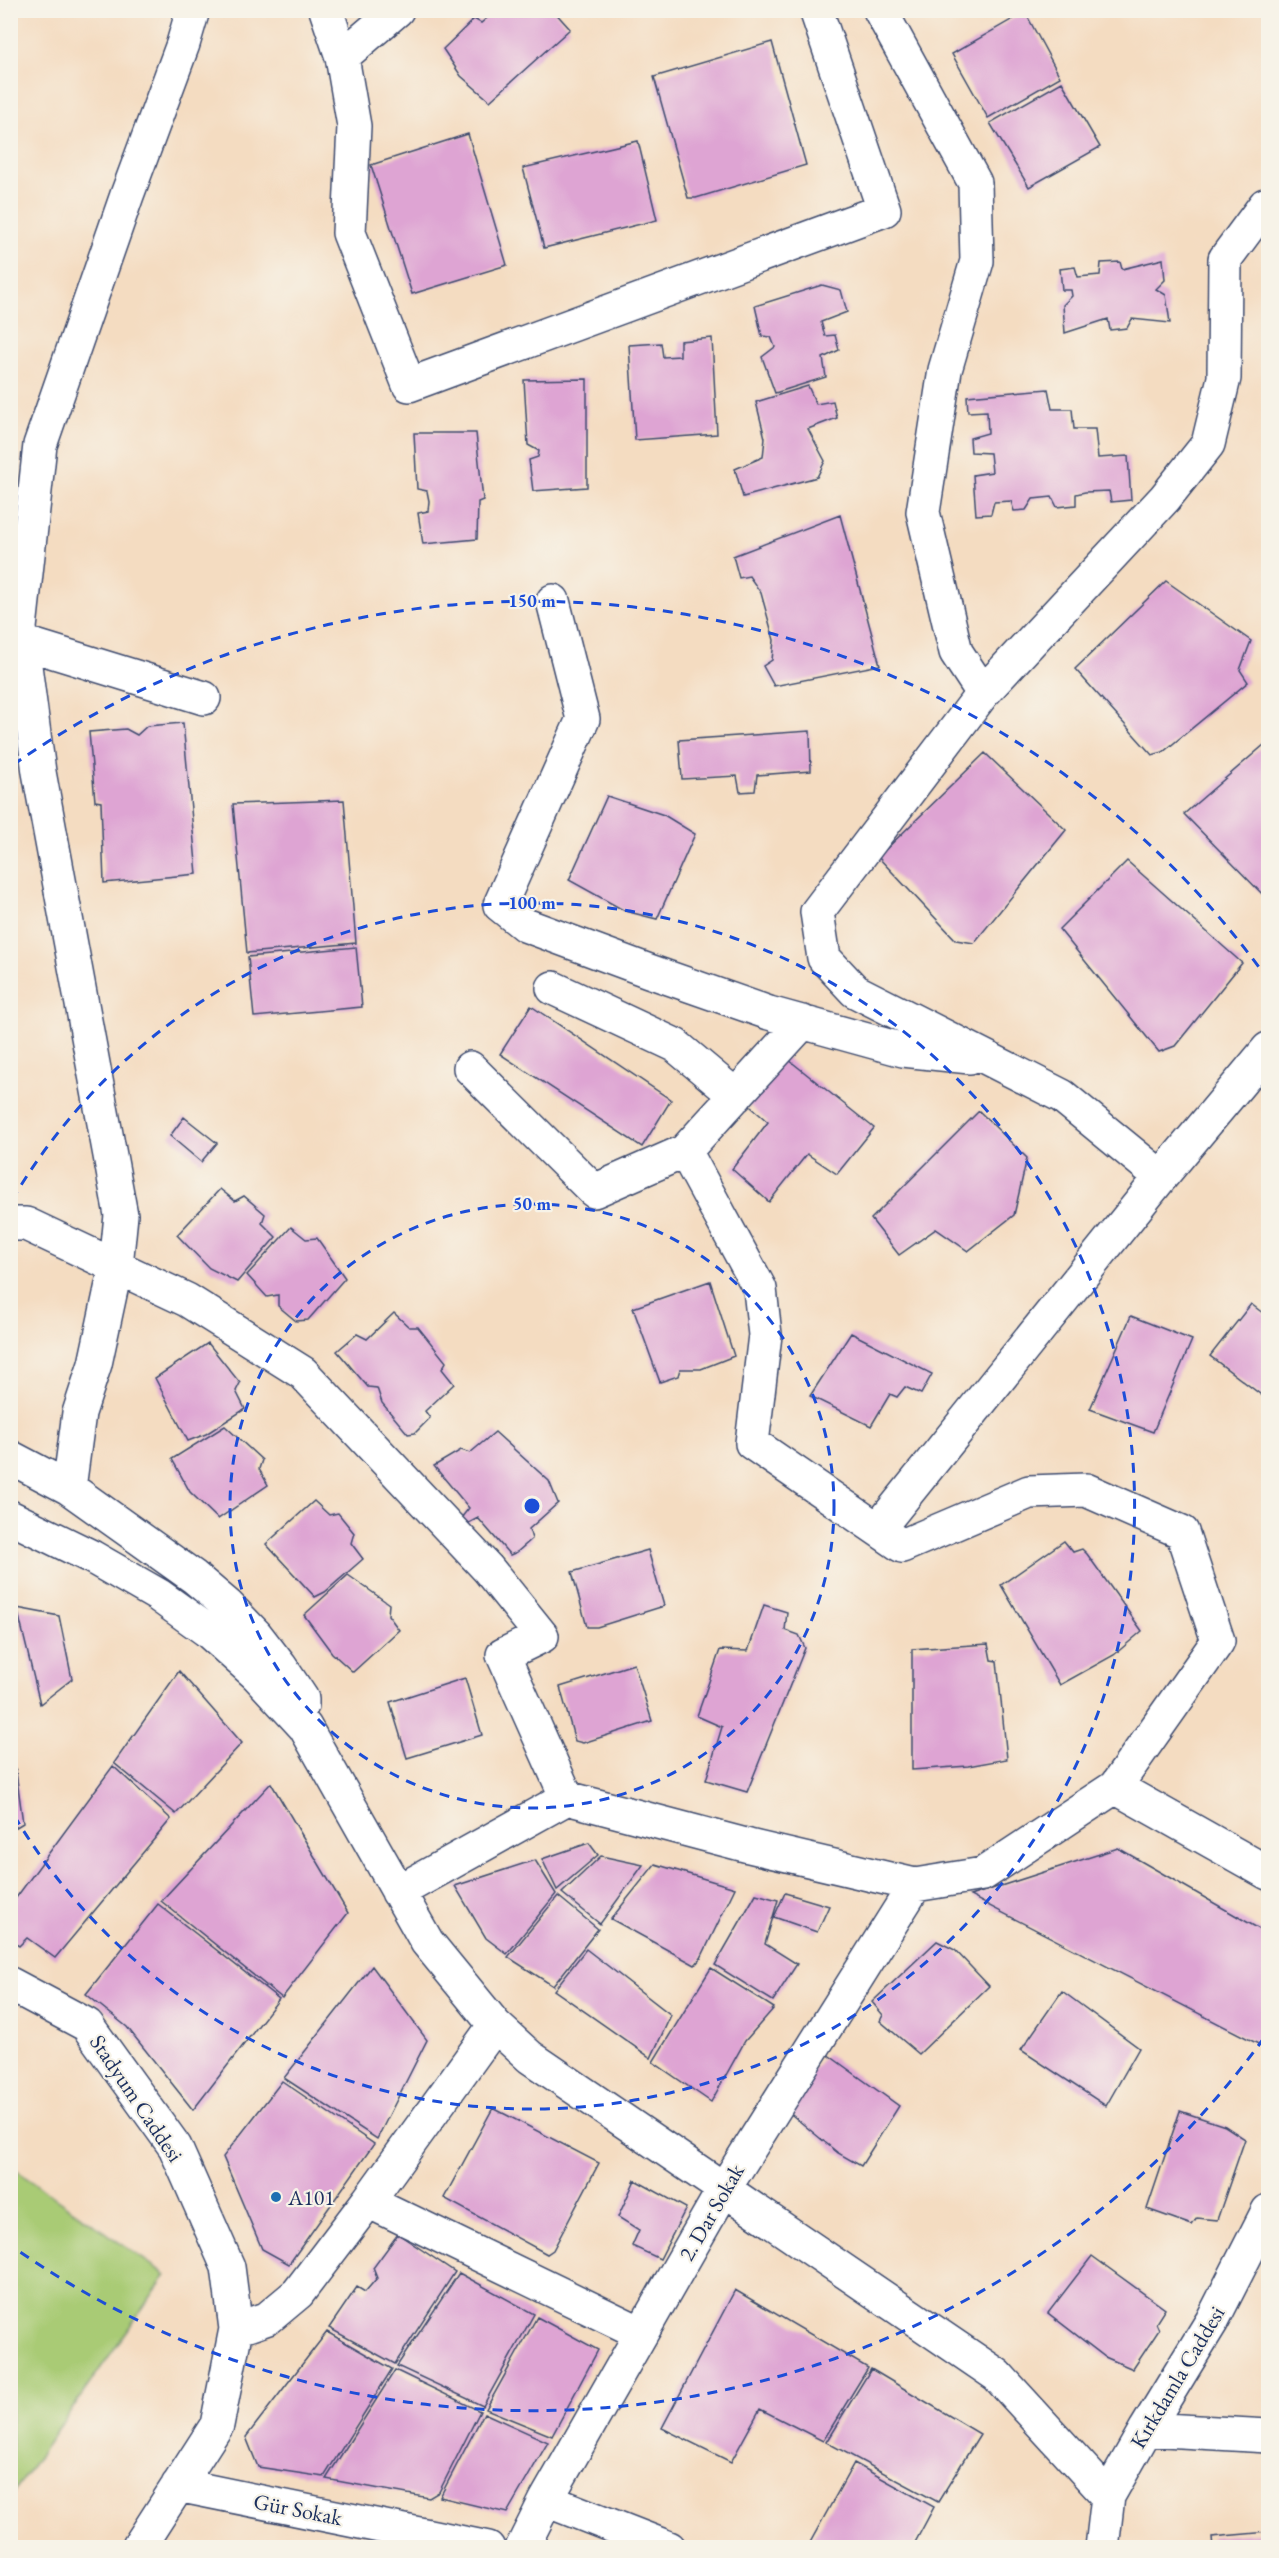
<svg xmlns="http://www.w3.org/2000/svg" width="1279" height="2558" font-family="'EB Garamond',serif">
  <rect width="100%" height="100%" fill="#f7f3e8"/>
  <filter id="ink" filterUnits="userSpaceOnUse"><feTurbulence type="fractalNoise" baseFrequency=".0167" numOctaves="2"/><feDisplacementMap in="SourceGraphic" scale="12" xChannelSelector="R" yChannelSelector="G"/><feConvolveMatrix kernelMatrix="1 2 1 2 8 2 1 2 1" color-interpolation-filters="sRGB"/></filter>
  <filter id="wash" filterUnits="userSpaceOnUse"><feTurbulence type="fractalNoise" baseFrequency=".008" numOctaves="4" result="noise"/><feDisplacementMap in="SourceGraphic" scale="24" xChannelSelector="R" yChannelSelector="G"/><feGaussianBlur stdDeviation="1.35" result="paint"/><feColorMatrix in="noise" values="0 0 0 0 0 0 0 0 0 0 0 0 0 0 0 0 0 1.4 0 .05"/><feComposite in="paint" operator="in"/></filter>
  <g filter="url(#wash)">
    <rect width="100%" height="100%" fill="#f4dcc1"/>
    <path fill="#a9cb74" stroke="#627d69" stroke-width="1.5" d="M 11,2167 L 166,2275 L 11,2496 Z"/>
    <g id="blocks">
      <path fill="#dea4d3" d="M 492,10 L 553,10 L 570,29 L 490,101 L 461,76 L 443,49 L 474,19 L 481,23 L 493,13 Z
        M 1025,12 L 1060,77 L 988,118 L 952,54 Z
        M 772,42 L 806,165 L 696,198 L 688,198 L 654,77 Z
        M 1062,82 L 1100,147 L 1029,187 L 990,123 Z
        M 468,134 L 507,265 L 412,294 L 371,165 Z
        M 638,141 L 657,220 L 544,248 L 523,168 Z
        M 1163,259 L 1165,280 L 1156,289 L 1166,295 L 1170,323 L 1132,319 L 1127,328 L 1110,330 L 1108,319 L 1065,333 L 1063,305 L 1072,296 L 1071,290 L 1062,290 L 1060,269 L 1075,267 L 1078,277 L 1100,275 L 1101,263 L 1120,262 L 1122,269 Z
        M 822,285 L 841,290 L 847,312 L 821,322 L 825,336 L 835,335 L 839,350 L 823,358 L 826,377 L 775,393 L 762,357 L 775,347 L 771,337 L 762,336 L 755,306 Z
        M 712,338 L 717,434 L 635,440 L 629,345 L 661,343 L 663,357 L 680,356 L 680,341 Z
        M 587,379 L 587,487 L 533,491 L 529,460 L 538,457 L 539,451 L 528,445 L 524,380 Z
        M 808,386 L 816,404 L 833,401 L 837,418 L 808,429 L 825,461 L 817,477 L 743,497 L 735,469 L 763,457 L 765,438 L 756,402 Z
        M 1048,389 L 1052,409 L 1072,409 L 1074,429 L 1095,429 L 1098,458 L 1128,456 L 1131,500 L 1111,502 L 1109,491 L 1085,492 L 1076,494 L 1076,505 L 1057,507 L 1052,497 L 1033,499 L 1026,510 L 1014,511 L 1011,501 L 994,502 L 991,514 L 976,515 L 973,475 L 992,472 L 990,453 L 971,452 L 970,438 L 988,433 L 987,411 L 968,412 L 967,396 Z
        M 414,433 L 476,433 L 483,500 L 478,502 L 477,539 L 423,544 L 418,513 L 428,511 L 429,501 L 427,491 L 417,489 Z
        M 840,515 L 880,665 L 774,686 L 763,666 L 772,660 L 774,640 L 761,593 L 749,576 L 739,578 L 733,556 Z
        M 1166,581 L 1251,641 L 1240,670 L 1248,682 L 1163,752 L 1152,755 L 1075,669 Z
        M 183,723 L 197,874 L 104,883 L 101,802 L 95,801 L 89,732 L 126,729 L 137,735 L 147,726 Z
        M 810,731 L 811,771 L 757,775 L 755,791 L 740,792 L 737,776 L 682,779 L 679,740 Z
        M 1265,744 L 1268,747 L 1268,900 L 1184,814 Z
        M 985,753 L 1066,830 L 974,943 L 956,940 L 878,857 Z
        M 607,796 L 664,815 L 695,834 L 657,919 L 625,911 L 569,880 Z
        M 344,800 L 356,943 L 247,953 L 233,804 Z
        M 1127,861 L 1242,963 L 1175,1046 L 1159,1052 L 1059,929 Z
        M 356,947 L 362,1007 L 254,1017 L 248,957 Z
        M 531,1006 L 671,1100 L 642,1147 L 500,1054 Z
        M 779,1052 L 874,1128 L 837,1174 L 807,1154 L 769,1202 L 732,1169 L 768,1122 L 742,1099 Z
        M 979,1111 L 1027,1158 L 1014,1215 L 968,1251 L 936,1229 L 899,1255 L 871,1219 Z
        M 184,1117 L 217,1143 L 201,1162 L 170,1136 Z
        M 220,1189 L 235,1201 L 244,1196 L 265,1214 L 262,1223 L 276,1237 L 237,1282 L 209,1268 L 177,1235 Z
        M 291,1227 L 306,1239 L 317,1238 L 345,1278 L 308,1320 L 296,1321 L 278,1306 L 278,1295 L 267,1297 L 247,1275 Z
        M 710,1281 L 734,1356 L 701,1369 L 680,1369 L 678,1376 L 660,1382 L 633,1308 Z
        M 1251,1304 L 1268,1317 L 1268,1400 L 1210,1356 Z
        M 394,1313 L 409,1327 L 418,1327 L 446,1362 L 442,1369 L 454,1384 L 425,1411 L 430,1418 L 415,1433 L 408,1434 L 382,1403 L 377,1388 L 368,1387 L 337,1351 L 357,1334 L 367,1339 Z
        M 1131,1316 L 1192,1340 L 1153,1432 L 1090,1409 Z
        M 851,1333 L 932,1374 L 921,1394 L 905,1387 L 897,1397 L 890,1394 L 871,1426 L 810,1396 Z
        M 208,1343 L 240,1383 L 236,1391 L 245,1409 L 206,1434 L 188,1441 L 155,1378 Z
        M 225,1426 L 262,1460 L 259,1469 L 268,1485 L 218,1519 L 190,1492 L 172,1459 Z
        M 495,1432 L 549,1481 L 558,1503 L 529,1529 L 532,1539 L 517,1552 L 510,1555 L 478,1518 L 465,1525 L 461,1518 L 469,1508 L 434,1466 L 461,1450 L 470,1453 Z
        M 314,1501 L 329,1515 L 338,1513 L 354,1533 L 351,1543 L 363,1559 L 325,1592 L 315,1597 L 266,1544 Z
        M 1064,1541 L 1073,1552 L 1082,1549 L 1087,1554 L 1142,1631 L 1114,1655 L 1060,1685 L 1001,1585 Z
        M 648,1550 L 664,1606 L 597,1627 L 587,1627 L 572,1572 Z
        M 348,1575 L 389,1604 L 388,1615 L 399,1630 L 353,1672 L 332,1653 L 304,1615 Z
        M 764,1605 L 787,1612 L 785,1630 L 799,1635 L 805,1648 L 747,1792 L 706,1780 L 722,1727 L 697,1716 L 720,1650 L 748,1651 Z
        M 17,1608 L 59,1616 L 72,1679 L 40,1704 Z
        M 988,1644 L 991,1660 L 997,1661 L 1007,1759 L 968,1766 L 912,1770 L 912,1649 Z
        M 634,1664 L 652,1721 L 583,1743 L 575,1741 L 560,1687 Z
        M 179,1671 L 242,1743 L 176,1814 L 114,1763 Z
        M 465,1678 L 482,1735 L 407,1758 L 390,1702 Z
        M 12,1743 L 23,1823 L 10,1831 L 10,1744 Z
        M 113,1766 L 171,1819 L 55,1958 L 27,1938 L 19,1946 L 10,1939 L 10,1906 Z
        M 271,1783 L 348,1913 L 282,1998 L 161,1901 Z
        M 589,1843 L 598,1855 L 557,1890 L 542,1859 Z
        M 1118,1848 L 1268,1934 L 1268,2049 L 970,1896 Z
        M 601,1856 L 643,1865 L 600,1924 L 562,1893 Z
        M 535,1860 L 556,1894 L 507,1954 L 486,1938 L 455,1886 Z
        M 655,1864 L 735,1888 L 701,1958 L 695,1965 L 611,1919 Z
        M 785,1893 L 829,1906 L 817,1932 L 774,1917 Z
        M 756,1894 L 778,1900 L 765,1944 L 797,1964 L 773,2001 L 715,1965 Z
        M 558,1896 L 598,1929 L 553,1986 L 508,1957 Z
        M 158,1904 L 279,1999 L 193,2110 L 127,2027 L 86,1994 Z
        M 937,1941 L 955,1950 L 989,1986 L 919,2054 L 880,2021 L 883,2015 L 872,2002 Z
        M 586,1949 L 671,2015 L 651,2058 L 554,1990 Z
        M 372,1966 L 427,2040 L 377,2139 L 284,2078 Z
        M 711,1968 L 774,2008 L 745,2041 L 711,2102 L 653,2062 Z
        M 1062,1991 L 1139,2048 L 1106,2106 L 1021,2050 Z
        M 827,2054 L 899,2106 L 861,2166 L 838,2153 L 781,2106 Z
        M 282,2081 L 374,2144 L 289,2264 L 262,2249 L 223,2157 Z
        M 493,2108 L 599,2163 L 553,2250 L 547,2254 L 444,2198 Z
        M 1180,2111 L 1225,2126 L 1245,2139 L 1217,2220 L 1197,2218 L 1192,2225 L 1147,2209 Z
        M 635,2180 L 686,2208 L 660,2259 L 632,2246 L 639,2230 L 618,2217 Z
        M 398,2234 L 455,2272 L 395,2364 L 329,2328 L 357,2287 L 365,2292 L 377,2278 L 373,2268 Z
        M 1092,2256 L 1165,2309 L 1156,2323 L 1159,2330 L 1133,2369 L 1105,2357 L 1048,2313 Z
        M 459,2273 L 534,2314 L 483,2406 L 397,2366 Z
        M 735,2290 L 868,2368 L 823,2441 L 760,2409 L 731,2462 L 662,2428 Z
        M 537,2317 L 598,2350 L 552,2436 L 486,2409 Z
        M 327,2332 L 392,2369 L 324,2477 L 258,2467 L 246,2437 Z
        M 871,2369 L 980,2434 L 938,2502 L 826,2442 Z
        M 395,2370 L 480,2411 L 439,2492 L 429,2498 L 326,2479 Z
        M 484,2413 L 548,2442 L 507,2513 L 440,2497 Z
        M 854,2463 L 934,2507 L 912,2548 L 807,2548 Z
        M 1268,2532 L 1268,2548 L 1213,2548 L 1212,2537 Z"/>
    </g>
  </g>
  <g filter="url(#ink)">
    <use href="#blocks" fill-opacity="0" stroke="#3c496d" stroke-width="1.5"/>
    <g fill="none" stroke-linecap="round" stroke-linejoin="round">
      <defs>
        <path id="minor" d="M 326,10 L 342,57 L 354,126 L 349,233 L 409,385 L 884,210 L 816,10
          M 880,10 L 975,183 L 977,261 L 945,370 L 923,512 L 956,652 L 983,693
          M 342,57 L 397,10
          M 553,601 L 583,719 L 500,905 L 525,925 L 649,971 L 769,1013 L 903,1050 L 970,1057
          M 22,642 L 204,698
          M 553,988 L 675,1045 L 736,1096
          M 470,1068 L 594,1191 L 685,1151 L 803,1022
          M 1161,1177 L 1062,1096 L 855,991 L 824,958 L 817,912 L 983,693 L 1165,498 L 1208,444 L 1224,378 L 1225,259 L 1265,205 L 1268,204
          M 10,1224 L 26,1224 L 187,1300 L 303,1373 L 488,1569 L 542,1636 L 503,1655 L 567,1798
          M 10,1457 L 69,1488 L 194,1577 L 227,1605 L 256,1635 L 280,1666 L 302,1699 L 302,1705
          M 69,1488 L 79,1413 L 95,1364 L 116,1266 L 121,1215 L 39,772 L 20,628 L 40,445 L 127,195 L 183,44 L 193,10
          M 10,1517 L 92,1557 L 158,1595 L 208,1631 L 257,1675 L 305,1727 L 427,1942 L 495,2025 L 530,2057 L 997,2375 L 1108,2496
          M 878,1529 L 1161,1177 L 1268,1049
          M 1115,1787 L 1268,1873
          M 398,1892 L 567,1798 L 749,1846 L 915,1885 L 983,1874 L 1115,1787 L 1218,1641 L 1182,1532 L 1086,1490 L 1029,1492 L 902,1546 L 752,1443 L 765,1335 L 760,1289 L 685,1151
          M 10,1984 L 87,2025 L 175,2147 L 228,2267 L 236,2329 L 217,2425 L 138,2548
          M 368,2201 L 641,2333
          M 236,2329 L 268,2318 L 298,2293 L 368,2201 L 495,2025
          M 1146,2429 L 1268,2436
          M 178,2485 L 488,2548
          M 546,2500 L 669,2548
          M 522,2548 L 546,2500 L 724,2189 L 915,1885
          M 1102,2548 L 1108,2496 L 1146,2429 L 1212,2321 L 1268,2211"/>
      </defs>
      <use href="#minor" stroke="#3c496d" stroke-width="36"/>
      <use href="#minor" stroke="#fff" stroke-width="33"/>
    </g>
  </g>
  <g fill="none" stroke="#1d4ed8" stroke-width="3" stroke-dasharray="10 8">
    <circle cx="532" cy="1506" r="302"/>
    <path d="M12 1200A603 603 0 1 1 12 1812"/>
    <path d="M1264 2038A905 905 0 0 1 13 2247M13 765A905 905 0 0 1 1264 974"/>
  </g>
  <circle fill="#1f6fb2" stroke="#f7f3e8" stroke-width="2" cx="276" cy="2197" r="6"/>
  <g text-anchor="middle" stroke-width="4.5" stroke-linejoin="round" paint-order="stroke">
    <g font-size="22" fill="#1b2f5e" stroke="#f7f3e8">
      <text transform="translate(137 2098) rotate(56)" y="8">Stadyum Caddesi</text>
      <text transform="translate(711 2212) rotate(-60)" y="8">2. Dar Sokak</text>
      <text transform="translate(1177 2377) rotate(-59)" y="8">Kırkdamla Caddesi</text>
      <text transform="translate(298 2509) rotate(11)" y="8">Gür Sokak</text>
    </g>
    <g font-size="22" fill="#1b2f5e" stroke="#f7f3e8" text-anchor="start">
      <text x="288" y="2205">A101</text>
    </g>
  </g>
  <circle cx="532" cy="1506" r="9" fill="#1d4ed8" stroke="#f7f3e8" stroke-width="3"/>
  <g font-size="18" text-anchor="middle" font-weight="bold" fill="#1d4ed8" stroke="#f7f3e8" stroke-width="4.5" stroke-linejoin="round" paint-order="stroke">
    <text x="532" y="607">150 m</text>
    <text x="532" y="909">100 m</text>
    <text x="532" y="1210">50 m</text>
  </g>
  <rect width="1279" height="2558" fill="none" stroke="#f7f3e8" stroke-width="36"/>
</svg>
